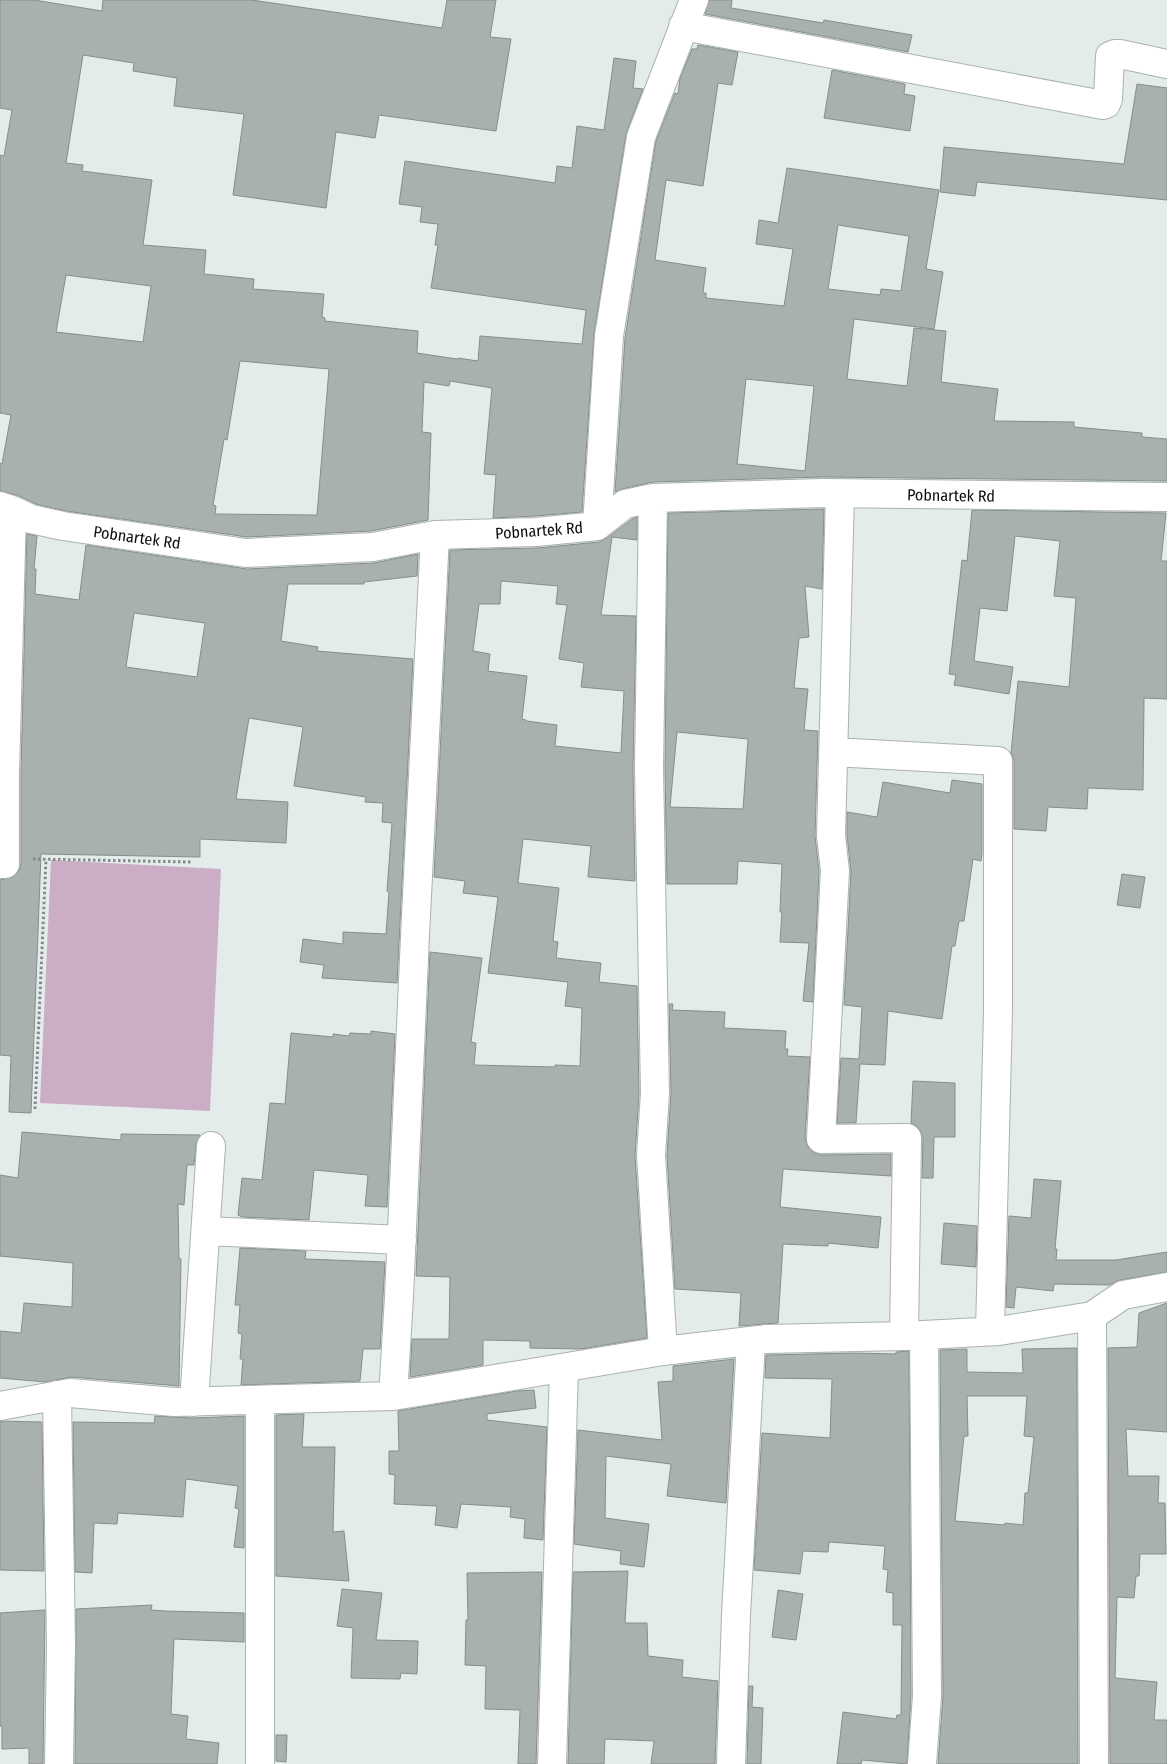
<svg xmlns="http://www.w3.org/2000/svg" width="1167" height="1764" font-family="'Fira Sans Condensed',sans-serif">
  <rect width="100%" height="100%" fill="#e4eceb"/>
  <path fill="#ccadc6" d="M 51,860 L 221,869 L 210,1111 L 40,1103 Z"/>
  <path fill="#a9b1b0" stroke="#868d8d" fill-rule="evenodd" d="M 0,0 L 34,0 L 102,11 L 103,0 L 252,0 L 442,28 L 447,0 L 496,0 L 490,37 L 511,39 L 496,131 L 379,115 L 375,138 L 336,132 L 326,208 L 233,195 L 244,114 L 174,106 L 177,78 L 133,71 L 134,63 L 83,55 L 66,163 L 83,165 L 82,171 L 152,180 L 143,245 L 206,250 L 204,274 L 254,279 L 253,289 L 324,294 L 322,317 L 325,318 L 325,321 L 418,331 L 417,353 L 457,359 L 458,358 L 478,361 L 480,336 L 582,344 L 586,310 L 431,288 L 438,245 L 435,245 L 438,224 L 420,222 L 422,207 L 399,204 L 405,161 L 555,183 L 557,166 L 572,168 L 577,126 L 604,130 L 614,58 L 636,61 L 633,88 L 643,89 L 626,134 L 594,334 L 582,512 L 535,516 L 493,518 L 496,475 L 484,474 L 492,388 L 450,381 L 449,386 L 424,382 L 422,432 L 431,433 L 428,520 L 371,531 L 247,537 L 66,511 L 36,504 L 17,495 L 0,491 L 0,463 L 2,464 L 11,415 L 0,413 L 0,155 L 4,156 L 12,110 L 0,108 ZM 66,275 L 151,286 L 143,342 L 56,332 ZM 240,361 L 329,369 L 317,515 L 215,514 L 216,506 L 213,505 L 224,439 L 227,440 Z
    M 709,0 L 732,0 L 731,8 L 823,23 L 824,20 L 912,35 L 908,52 L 705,14 Z
    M 698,45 L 738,52 L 732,85 L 718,83 L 703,186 L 666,180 L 655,260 L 706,268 L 703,293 L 706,293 L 706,298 L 784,306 L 793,249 L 756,244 L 759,220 L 778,223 L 787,168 L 939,190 L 926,269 L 943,272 L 934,329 L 854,319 L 847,379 L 907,386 L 914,328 L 946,331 L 941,382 L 998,389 L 994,421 L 1074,422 L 1074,427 L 1142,433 L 1142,437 L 1167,439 L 1167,481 L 823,477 L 653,482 L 622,489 L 615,492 L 625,338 L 656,141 L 675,93 L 678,94 L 680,78 L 692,49 L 697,49 ZM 838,225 L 909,236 L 901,291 L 881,289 L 880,295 L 828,289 ZM 746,379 L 814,386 L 805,471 L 737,464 Z
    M 832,70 L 905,84 L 904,94 L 915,96 L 910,131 L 824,118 Z
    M 1137,84 L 1167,88 L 1167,200 L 977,182 L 975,196 L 940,192 L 944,147 L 1124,164 Z
    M 824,509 L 822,589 L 805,586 L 809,637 L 799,638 L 794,688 L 808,689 L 804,730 L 818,731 L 815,836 L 819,871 L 813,1002 L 803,1001 L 809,943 L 780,942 L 782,912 L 780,912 L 782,864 L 738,861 L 737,884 L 667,884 L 665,768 L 668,513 ZM 677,732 L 748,739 L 743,809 L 670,807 Z
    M 972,510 L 1166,513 L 1161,561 L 1167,561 L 1167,699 L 1144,698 L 1143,790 L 1088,788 L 1087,809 L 1048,807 L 1046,831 L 1014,829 L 1014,761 L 1011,753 L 1018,681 L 1069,687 L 1076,598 L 1054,596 L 1060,541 L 1015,536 L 1007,611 L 980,608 L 974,661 L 1013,667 L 1009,694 L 954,685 L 956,675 L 949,674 L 962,560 L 967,561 Z
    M 637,517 L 637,540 L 612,537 L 601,615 L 636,616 L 633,768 L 635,881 L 588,877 L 591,846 L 523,839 L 518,883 L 559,888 L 553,941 L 558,942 L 556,958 L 601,963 L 599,982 L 637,986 L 639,1093 L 635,1156 L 647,1338 L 581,1349 L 530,1348 L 530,1341 L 483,1340 L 483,1365 L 410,1377 L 412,1339 L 449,1339 L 450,1277 L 416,1276 L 430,952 L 482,958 L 471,1042 L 476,1043 L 474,1065 L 555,1067 L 555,1065 L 580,1066 L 582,1008 L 565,1006 L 568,982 L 488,973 L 498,897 L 463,893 L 465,881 L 434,877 L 450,550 L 537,548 L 599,542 L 607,538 L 632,519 ZM 501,581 L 558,586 L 556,604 L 567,605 L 559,659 L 584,663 L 581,687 L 624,691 L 621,753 L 555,746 L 557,725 L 526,721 L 526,720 L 522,719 L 527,676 L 488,671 L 490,654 L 473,651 L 479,604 L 500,604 Z
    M 27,534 L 37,536 L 34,569 L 36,569 L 35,594 L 79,600 L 86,545 L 247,569 L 374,563 L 418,554 L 417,576 L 364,582 L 364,584 L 288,584 L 281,641 L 318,647 L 317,651 L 413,659 L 397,983 L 322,978 L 324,965 L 300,962 L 303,939 L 343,944 L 343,932 L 386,934 L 389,892 L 387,891 L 392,823 L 382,822 L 383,803 L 365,802 L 366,797 L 294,786 L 303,727 L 249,718 L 236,799 L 288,802 L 286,843 L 200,839 L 200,857 L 41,854 L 31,1113 L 9,1112 L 11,1056 L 0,1055 L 0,880 L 13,877 L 19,871 L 21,864 L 21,773 ZM 134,613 L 205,623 L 197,677 L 126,667 Z
    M 952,780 L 982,784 L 982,853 L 981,861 L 973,859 L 964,921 L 959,921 L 955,946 L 952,946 L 942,1019 L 888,1011 L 885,1065 L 860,1064 L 856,1123 L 837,1123 L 841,1058 L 859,1059 L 862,1007 L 844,1005 L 851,872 L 847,835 L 847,812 L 877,817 L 883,782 L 950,793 Z
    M 1122,874 L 1145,877 L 1140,908 L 1117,905 Z
    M 669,1004 L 673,1004 L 672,1010 L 725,1012 L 724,1028 L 786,1031 L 785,1049 L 788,1049 L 787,1056 L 810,1057 L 805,1138 L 808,1147 L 814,1153 L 821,1155 L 891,1154 L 891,1176 L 783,1169 L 780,1207 L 881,1217 L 878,1248 L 828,1243 L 828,1246 L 783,1244 L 778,1323 L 739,1326 L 741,1293 L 675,1289 L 667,1155 L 671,1093 Z
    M 371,1031 L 395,1034 L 387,1207 L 365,1206 L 368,1175 L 314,1170 L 309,1220 L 242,1217 L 238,1215 L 242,1178 L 262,1180 L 270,1103 L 285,1104 L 291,1033 L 333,1037 L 333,1034 L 349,1036 L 350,1033 L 371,1034 Z
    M 913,1081 L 955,1083 L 955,1137 L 934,1137 L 933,1178 L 922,1178 L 923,1138 L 920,1130 L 915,1125 L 911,1123 Z
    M 22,1132 L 121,1140 L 121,1134 L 200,1135 L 196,1144 L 194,1165 L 187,1165 L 184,1205 L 178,1204 L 179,1259 L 181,1259 L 179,1386 L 71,1377 L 45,1382 L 0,1378 L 0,1331 L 21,1333 L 24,1303 L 72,1307 L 73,1263 L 0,1256 L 0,1175 L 18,1178 Z
    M 1034,1179 L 1061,1181 L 1055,1249 L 1057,1249 L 1056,1260 L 1116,1260 L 1167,1252 L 1167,1272 L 1120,1280 L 1109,1285 L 1054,1284 L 1053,1291 L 1016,1287 L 1014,1308 L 1006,1307 L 1009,1216 L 1031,1218 Z
    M 944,1223 L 977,1226 L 976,1267 L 941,1264 Z
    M 240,1248 L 306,1251 L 305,1259 L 385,1262 L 380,1349 L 363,1349 L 360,1381 L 241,1385 L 243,1359 L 240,1359 L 242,1334 L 238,1333 L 240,1305 L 235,1305 Z
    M 1167,1303 L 1167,1432 L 1126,1429 L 1128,1476 L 1159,1476 L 1158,1503 L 1165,1503 L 1166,1554 L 1140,1554 L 1139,1576 L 1136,1576 L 1134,1598 L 1117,1597 L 1115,1678 L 1157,1682 L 1154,1720 L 1167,1720 L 1167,1764 L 1110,1764 L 1108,1348 L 1137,1347 L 1139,1313 Z
    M 1077,1348 L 1078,1764 L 938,1764 L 943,1696 L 940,1350 L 967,1349 L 967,1372 L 1023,1373 L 1022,1349 ZM 967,1396 L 1027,1396 L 1024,1436 L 1034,1437 L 1028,1493 L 1025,1493 L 1023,1525 L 1005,1523 L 1005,1525 L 955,1521 L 964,1436 L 968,1436 Z
    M 909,1351 L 911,1695 L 907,1764 L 862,1760 L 861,1764 L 837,1764 L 843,1712 L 896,1719 L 897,1715 L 901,1715 L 902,1625 L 893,1625 L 893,1593 L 886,1592 L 888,1570 L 883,1569 L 885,1546 L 829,1542 L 828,1552 L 803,1551 L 800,1574 L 754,1570 L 762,1433 L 830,1438 L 832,1379 L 765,1378 L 766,1355 L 854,1353 L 896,1354 L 896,1352 Z
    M 734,1359 L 726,1503 L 667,1496 L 671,1464 L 606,1456 L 605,1518 L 649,1524 L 644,1567 L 620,1564 L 621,1551 L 574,1544 L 578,1430 L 662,1440 L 658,1382 L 673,1381 L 673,1366 Z
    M 534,1390 L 536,1408 L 487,1414 L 487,1420 L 547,1427 L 543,1540 L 524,1538 L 525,1519 L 510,1517 L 511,1507 L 461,1504 L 457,1528 L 435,1525 L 437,1506 L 394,1504 L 395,1475 L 389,1474 L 389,1451 L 399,1451 L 398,1411 L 517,1391 Z
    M 304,1414 L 302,1447 L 335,1447 L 333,1532 L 344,1531 L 349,1581 L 276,1576 L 276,1415 Z
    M 155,1416 L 193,1418 L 244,1416 L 244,1548 L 234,1547 L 239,1509 L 235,1508 L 238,1486 L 186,1479 L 183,1517 L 118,1513 L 117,1524 L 94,1523 L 92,1573 L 75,1572 L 73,1422 L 154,1423 Z
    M 0,1421 L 42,1422 L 44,1571 L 0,1570 Z
    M 628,1571 L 625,1623 L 647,1623 L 648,1656 L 683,1660 L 682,1677 L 718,1681 L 715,1764 L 651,1764 L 654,1741 L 605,1739 L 604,1764 L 568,1764 L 573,1572 Z
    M 542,1572 L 536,1764 L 518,1764 L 520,1710 L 485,1709 L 486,1666 L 465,1665 L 466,1620 L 468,1620 L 467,1573 Z
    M 342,1589 L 382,1593 L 376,1640 L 418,1641 L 417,1674 L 401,1673 L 400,1679 L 351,1678 L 353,1628 L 337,1626 Z
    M 778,1590 L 803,1594 L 796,1640 L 772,1637 Z
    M 152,1605 L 151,1610 L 165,1611 L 244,1613 L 244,1642 L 174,1639 L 171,1714 L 188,1716 L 186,1739 L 219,1743 L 217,1764 L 75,1764 L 76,1609 Z
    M 45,1610 L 43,1764 L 29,1764 L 29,1748 L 2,1749 L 2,1726 L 0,1726 L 0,1613 Z
    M 749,1686 L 753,1686 L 752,1707 L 763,1708 L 761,1764 L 747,1764 Z
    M 276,1735 L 287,1735 L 286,1762 L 276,1761 Z"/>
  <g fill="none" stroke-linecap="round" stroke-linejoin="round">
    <defs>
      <path id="street" d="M 683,26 L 1103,105 L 1106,104 L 1108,99 L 1110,56 L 1115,54 L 1120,54 L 1167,64
        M 840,493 L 831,836 L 835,871 L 821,1139 L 907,1138 L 904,1336
        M 653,498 L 649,768 L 655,1093 L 651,1155 L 663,1351
        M 0,506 L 12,510 L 31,519 L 63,526 L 246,553 L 373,547 L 435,535 L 536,532 L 597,526 L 625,504 L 653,498 L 823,493 L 1167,497
        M 597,526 L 609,336 L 641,137 L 694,0
        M 833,752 L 998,761 L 998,1012 L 990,1331
        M 0,864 L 5,864 L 5,773 L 12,510
        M 206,1231 L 402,1240
        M 1092,1316 L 1094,1764
        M 57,1395 L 61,1646 L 59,1764
        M 393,1396 L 399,1297 L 415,936 L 435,535
        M 260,1400 L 260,1764
        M 194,1402 L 211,1146
        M 0,1406 L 70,1393 L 174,1402 L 393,1396 L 663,1351 L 766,1339 L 904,1336 L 999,1331 L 1092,1316 L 1123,1295 L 1167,1287
        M 552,1764 L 564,1368
        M 731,1764 L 736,1615 L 751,1341
        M 922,1764 L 927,1696 L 924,1335"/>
    </defs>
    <use href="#street" stroke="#aab1b1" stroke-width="30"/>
    <path stroke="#848a89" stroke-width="3" stroke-dasharray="2.5 2.5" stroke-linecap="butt" d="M 33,859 L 192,862
      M 35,1109 L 46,859"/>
    <use href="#street" stroke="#fff" stroke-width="28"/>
  </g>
  <g text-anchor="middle" stroke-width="4.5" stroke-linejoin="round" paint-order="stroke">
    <g font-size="16" fill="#0b0e0e" stroke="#fff">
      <text transform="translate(951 495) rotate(1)" y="6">Pobnartek Rd</text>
      <text transform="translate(539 530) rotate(-4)" y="6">Pobnartek Rd</text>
      <text transform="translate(137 537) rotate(8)" y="6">Pobnartek Rd</text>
    </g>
  </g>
</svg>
